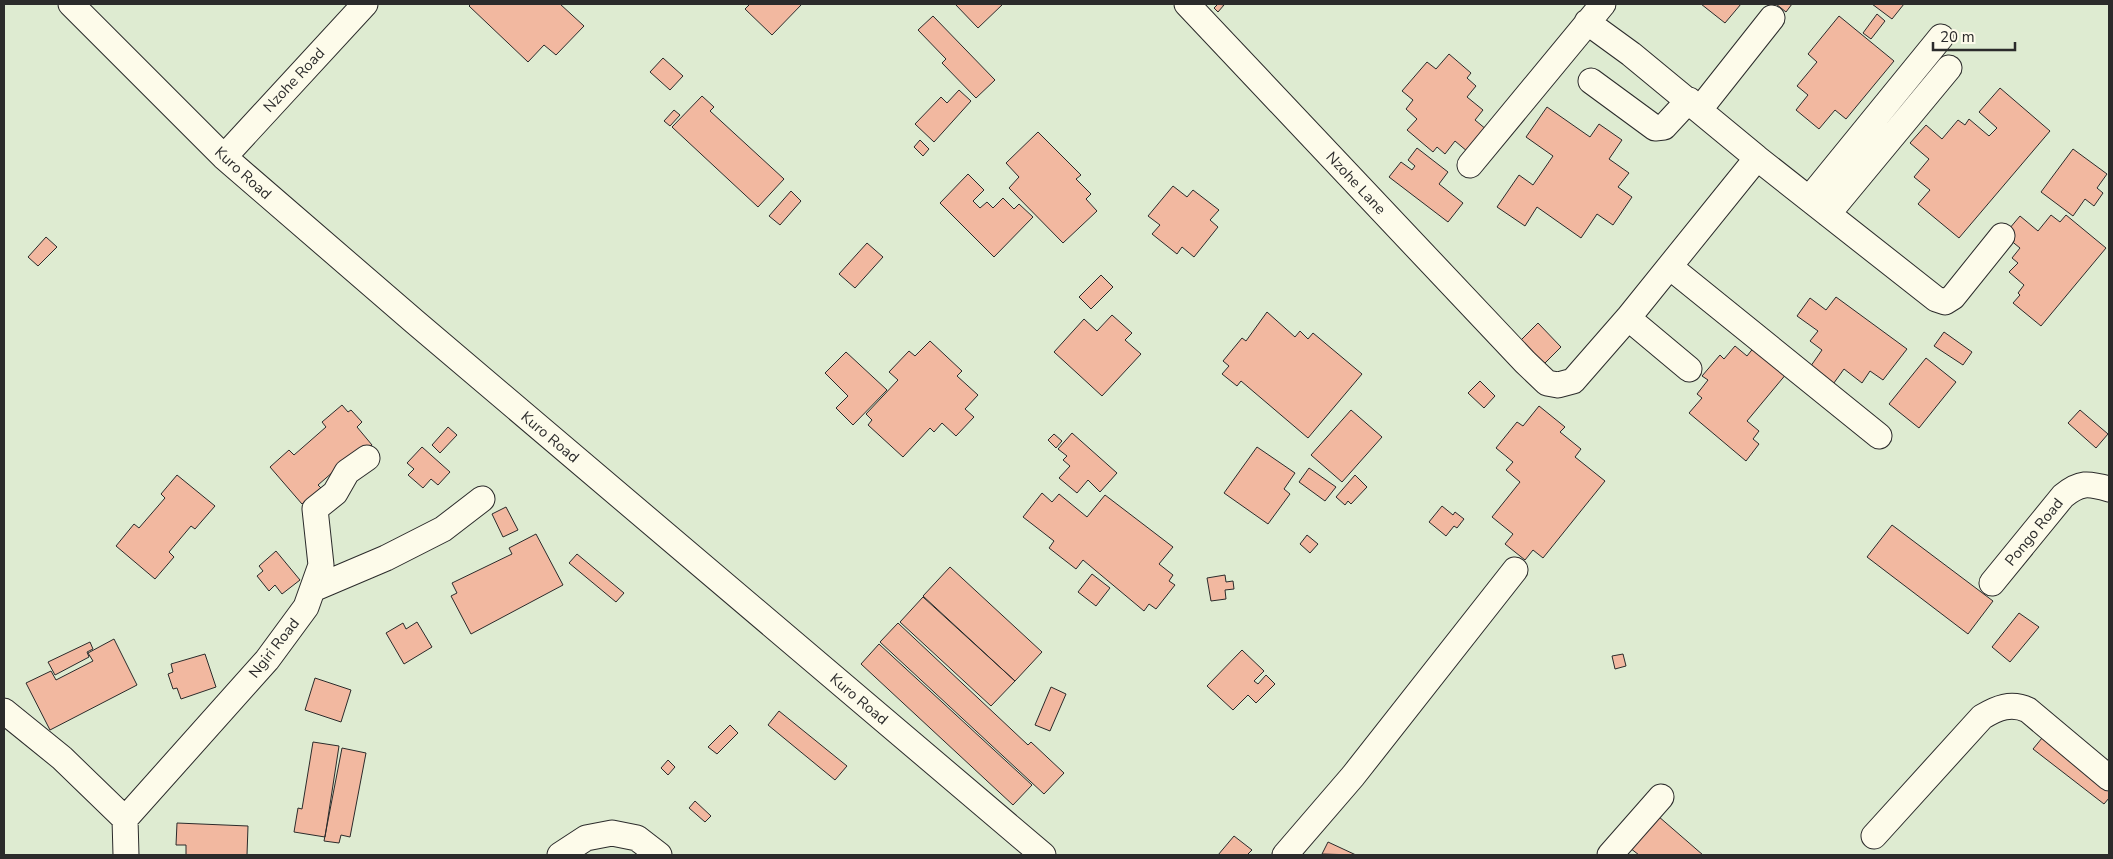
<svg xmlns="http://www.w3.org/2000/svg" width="2113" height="859" font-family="'Nunito Sans',sans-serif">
  <rect width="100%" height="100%" fill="#fdfbea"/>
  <path fill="#deebd1" stroke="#74746e" d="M 4,4 L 2109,4 L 2109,855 L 4,855 Z"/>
  <path fill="#f2b8a0" stroke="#2b2b2b" d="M 471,4 L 560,4 L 584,26 L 556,55 L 544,45 L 528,62 L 469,6 Z
    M 750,4 L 802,4 L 772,35 L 745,9 Z
    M 955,4 L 1003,4 L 978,28 Z
    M 1218,4 L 1224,5 L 1218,12 L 1214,8 Z
    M 1701,4 L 1741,4 L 1725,23 Z
    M 1776,4 L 1792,4 L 1786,12 Z
    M 1872,4 L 1904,4 L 1892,19 Z
    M 1877,14 L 1885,21 L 1871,39 L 1863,33 Z
    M 933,16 L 995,80 L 976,98 L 942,63 L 946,59 L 918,30 Z
    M 1839,16 L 1894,61 L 1846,119 L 1835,110 L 1819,129 L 1796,110 L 1808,95 L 1797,86 L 1817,62 L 1808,54 Z
    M 1449,54 L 1471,73 L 1467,78 L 1476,86 L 1467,97 L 1483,110 L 1475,120 L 1493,135 L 1474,157 L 1455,141 L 1445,154 L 1437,147 L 1433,152 L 1407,130 L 1417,119 L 1406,109 L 1413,100 L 1402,91 L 1427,62 L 1436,69 Z
    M 663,58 L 683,76 L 670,90 L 650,72 Z
    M 2000,88 L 2050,131 L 1959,238 L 1918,204 L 1930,190 L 1914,177 L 1929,159 L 1910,143 L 1926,125 L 1942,139 L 1958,120 L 1965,125 L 1969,119 L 1989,136 L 1997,128 L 1979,112 Z
    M 959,90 L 971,101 L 934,142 L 915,124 L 941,97 L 947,103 Z
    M 702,96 L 714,107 L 710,111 L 784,179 L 758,207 L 672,127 Z
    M 1547,107 L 1590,137 L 1599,124 L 1622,140 L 1609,159 L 1629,173 L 1618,187 L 1632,197 L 1613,225 L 1597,214 L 1581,238 L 1537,207 L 1525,226 L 1497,207 L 1519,175 L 1533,185 L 1553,156 L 1526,137 Z
    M 674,110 L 680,115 L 670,126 L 664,121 Z
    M 1038,132 L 1081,175 L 1076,179 L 1091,194 L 1086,199 L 1097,211 L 1063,243 L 1009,188 L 1019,177 L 1006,163 Z
    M 920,140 L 929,149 L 923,156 L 914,147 Z
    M 1417,148 L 1448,172 L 1439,184 L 1463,203 L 1448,222 L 1389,177 L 1401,162 L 1412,170 L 1415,166 L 1408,160 Z
    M 2073,149 L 2107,174 L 2097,188 L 2103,193 L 2094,206 L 2085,199 L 2073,216 L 2041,192 Z
    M 968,174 L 984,190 L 973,201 L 980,208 L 987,202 L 993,208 L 1003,198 L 1014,209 L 1019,204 L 1033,217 L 994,257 L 940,203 Z
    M 1173,186 L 1187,197 L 1193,190 L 1219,210 L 1210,220 L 1218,227 L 1194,257 L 1182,247 L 1177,254 L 1152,234 L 1160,225 L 1148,216 Z
    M 791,191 L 801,201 L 780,225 L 769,216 Z
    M 2051,215 L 2060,222 L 2066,215 L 2106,248 L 2041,326 L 2013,303 L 2020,295 L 2018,293 L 2024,285 L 2009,272 L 2018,263 L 2012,258 L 2020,248 L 2004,235 L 2020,216 L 2038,231 Z
    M 46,237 L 57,247 L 38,266 L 28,257 Z
    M 867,243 L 883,257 L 855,288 L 839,274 Z
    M 1101,275 L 1113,287 L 1091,309 L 1079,297 Z
    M 1836,297 L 1907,349 L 1883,380 L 1870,371 L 1862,383 L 1844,369 L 1831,387 L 1808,370 L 1822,350 L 1810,341 L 1818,331 L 1797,316 L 1810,298 L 1826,310 Z
    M 1267,312 L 1295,337 L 1300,331 L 1308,339 L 1313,333 L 1362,374 L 1308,438 L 1241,381 L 1237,386 L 1222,374 L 1229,366 L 1223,361 L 1242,338 L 1246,341 Z
    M 1112,315 L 1132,333 L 1125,340 L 1141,354 L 1102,396 L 1054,352 L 1084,319 L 1097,331 Z
    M 1538,323 L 1561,347 L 1537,371 L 1514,347 Z
    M 1944,332 L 1972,352 L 1963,365 L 1934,346 Z
    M 930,341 L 962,371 L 957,376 L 978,395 L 965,409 L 974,417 L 956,436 L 942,423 L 934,432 L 930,428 L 903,457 L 868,425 L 872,420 L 866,414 L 898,380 L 889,372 L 909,351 L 915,356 Z
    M 1735,346 L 1747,356 L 1755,346 L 1787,373 L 1747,421 L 1759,431 L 1753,439 L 1759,444 L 1746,461 L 1689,413 L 1702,398 L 1697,394 L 1708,380 L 1702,376 L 1720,355 L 1724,359 Z
    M 846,352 L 887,390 L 853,425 L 836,408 L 848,396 L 825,373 Z
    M 1926,358 L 1956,382 L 1919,428 L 1889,404 Z
    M 1480,381 L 1495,396 L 1484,408 L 1468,393 Z
    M 342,405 L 348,412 L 351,410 L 362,422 L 357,427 L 372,445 L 352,462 L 349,458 L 318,485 L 321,488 L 302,504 L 270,467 L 289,450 L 294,455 L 326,427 L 322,422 Z
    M 1539,406 L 1565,427 L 1560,432 L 1581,449 L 1575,457 L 1605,481 L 1543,558 L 1533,550 L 1525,560 L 1505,544 L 1513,534 L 1492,517 L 1520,482 L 1506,470 L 1513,462 L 1496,448 L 1517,422 L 1523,426 Z
    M 1351,410 L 1382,437 L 1342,482 L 1311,455 Z
    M 2080,410 L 2108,434 L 2096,448 L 2068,423 Z
    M 448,427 L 457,435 L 440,453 L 432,445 Z
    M 1072,433 L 1117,473 L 1100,492 L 1088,480 L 1077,493 L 1059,478 L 1070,466 L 1063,460 L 1067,456 L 1058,449 Z
    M 1054,434 L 1062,441 L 1056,448 L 1048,440 Z
    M 422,447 L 450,472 L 438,485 L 431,479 L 423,488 L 408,475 L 414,469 L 407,463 Z
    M 1257,447 L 1295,473 L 1284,489 L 1290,494 L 1268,524 L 1224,493 Z
    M 1309,468 L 1336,487 L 1325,501 L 1299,482 Z
    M 177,475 L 215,506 L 195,529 L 191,526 L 169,552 L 174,557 L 155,579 L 116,546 L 134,524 L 139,528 L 165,498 L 161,494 Z
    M 1355,475 L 1367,487 L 1351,504 L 1348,501 L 1345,505 L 1336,497 Z
    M 1042,493 L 1052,502 L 1059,494 L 1087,517 L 1105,495 L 1173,547 L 1159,564 L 1173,575 L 1169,581 L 1175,585 L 1156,609 L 1149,604 L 1144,611 L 1083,560 L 1076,569 L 1049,548 L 1054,541 L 1023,517 Z
    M 1442,506 L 1453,515 L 1455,512 L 1464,519 L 1457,528 L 1454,526 L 1446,536 L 1429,522 Z
    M 506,507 L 518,530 L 503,537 L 492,514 Z
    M 1892,525 L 1993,601 L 1968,634 L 1867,557 Z
    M 536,534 L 563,585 L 471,634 L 451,596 L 457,593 L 452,583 L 512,554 L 509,548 Z
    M 1307,535 L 1318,544 L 1310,553 L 1300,544 Z
    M 276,551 L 300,580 L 282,594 L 275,585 L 269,591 L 257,576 L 263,571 L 259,566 Z
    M 577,554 L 624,593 L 616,602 L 569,563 Z
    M 950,567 L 1042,652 L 1015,681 L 923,596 Z
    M 1092,574 L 1110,588 L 1096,606 L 1078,592 Z
    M 1225,575 L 1226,582 L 1233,581 L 1234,589 L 1225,590 L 1226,599 L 1211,601 L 1207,578 Z
    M 923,597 L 1015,681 L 991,706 L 900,622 Z
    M 2019,613 L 2039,627 L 2010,662 L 1992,647 Z
    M 417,622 L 432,647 L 404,664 L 386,633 L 403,623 L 406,629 Z
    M 898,623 L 1028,745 L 1031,742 L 1064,773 L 1044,794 L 880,642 Z
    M 114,639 L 137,685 L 50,730 L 26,683 L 51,671 L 56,680 L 93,661 L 88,653 Z
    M 90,642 L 93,649 L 87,652 L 89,657 L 55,675 L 48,662 Z
    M 879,644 L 1032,785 L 1013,805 L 861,664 Z
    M 1242,650 L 1264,671 L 1254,681 L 1258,684 L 1266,675 L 1275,684 L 1256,703 L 1248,695 L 1233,710 L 1207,686 Z
    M 205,654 L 216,687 L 181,699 L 177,688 L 173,689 L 168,674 L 173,672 L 171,664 Z
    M 1623,654 L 1626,666 L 1615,669 L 1612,656 Z
    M 315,678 L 351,690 L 341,722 L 305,710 Z
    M 1051,687 L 1066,694 L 1050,731 L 1035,725 Z
    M 779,711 L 847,766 L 835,780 L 768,725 Z
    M 730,725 L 738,733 L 717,754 L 708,747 Z
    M 2047,732 L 2109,780 L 2109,798 L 2104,804 L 2033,749 Z
    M 313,742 L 339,746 L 325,837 L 294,832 L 298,808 L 302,809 Z
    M 342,748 L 366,753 L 350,837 L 341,835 L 339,843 L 324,841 Z
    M 668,760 L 675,767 L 668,775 L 661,768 Z
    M 695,801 L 711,816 L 705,822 L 689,808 Z
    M 1658,816 L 1703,855 L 1639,855 L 1630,848 Z
    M 177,823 L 248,826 L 247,855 L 186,855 L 186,845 L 176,845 Z
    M 1234,836 L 1252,850 L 1247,855 L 1218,855 Z
    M 1328,842 L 1356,855 L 1322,854 Z"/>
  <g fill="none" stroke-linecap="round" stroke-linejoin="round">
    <defs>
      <path id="street" d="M 71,4 L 224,157 L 415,322 L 1043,855
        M 1187,4 L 1525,362 L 1547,383 L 1558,385 L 1573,381 L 1628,318 L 1757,158
        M 1587,22 L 1631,54 L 1757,158 L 1936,299 L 1945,302 L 1953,297 L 2002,236
        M 1591,81 L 1655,128 L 1664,127 L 1689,100
        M 1700,109 L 1772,18
        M 224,157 L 365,4
        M 1470,165 L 1603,4
        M 1809,199 L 1941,37
        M 1828,214 L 1949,68
        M 1670,267 L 1879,436
        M 1628,318 L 1689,369
        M 1992,583 L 2063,496 C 2080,482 2088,483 2109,489
        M 313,589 L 386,558 L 443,529 L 482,499
        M 4,711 L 62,758 L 125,819
        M 1874,836 L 1982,717 C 1997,708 2011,702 2028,710 L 2109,778
        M 126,855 L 125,819 L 267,660 L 306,607 L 321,565 L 315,509 L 335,493 L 347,472 L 367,458
        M 560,855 L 586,838 L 612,833 L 637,838 L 659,855
        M 1285,855 L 1353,776 L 1515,570
        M 1610,855 L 1661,797"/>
    </defs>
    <use href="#street" stroke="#2b2b2b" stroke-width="27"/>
    <use href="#street" stroke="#fdfbea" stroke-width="25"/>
  </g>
  <g text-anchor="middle" stroke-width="4" stroke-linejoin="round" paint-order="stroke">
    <g font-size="15" fill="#2b2b2b" stroke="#fdfbea">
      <text transform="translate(294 80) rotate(-47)" y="5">Nzohe Road</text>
      <text transform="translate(243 173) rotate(42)" y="5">Kuro Road</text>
      <text transform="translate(1356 183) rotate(47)" y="5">Nzohe Lane</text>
      <text transform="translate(550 437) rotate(40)" y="5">Kuro Road</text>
      <text transform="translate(2034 532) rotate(-51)" y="5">Pongo Road</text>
      <text transform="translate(274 648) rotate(-52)" y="5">Ngiri Road</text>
      <text transform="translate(859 699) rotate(40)" y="5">Kuro Road</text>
    </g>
  </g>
  <rect width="2113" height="859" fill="none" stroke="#2b2b2b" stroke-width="10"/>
  <path d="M1933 42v8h82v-8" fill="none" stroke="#2b2b2b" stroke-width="2.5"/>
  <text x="1940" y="42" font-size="15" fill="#2b2b2b" stroke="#fdfbea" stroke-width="4" paint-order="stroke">20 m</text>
</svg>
